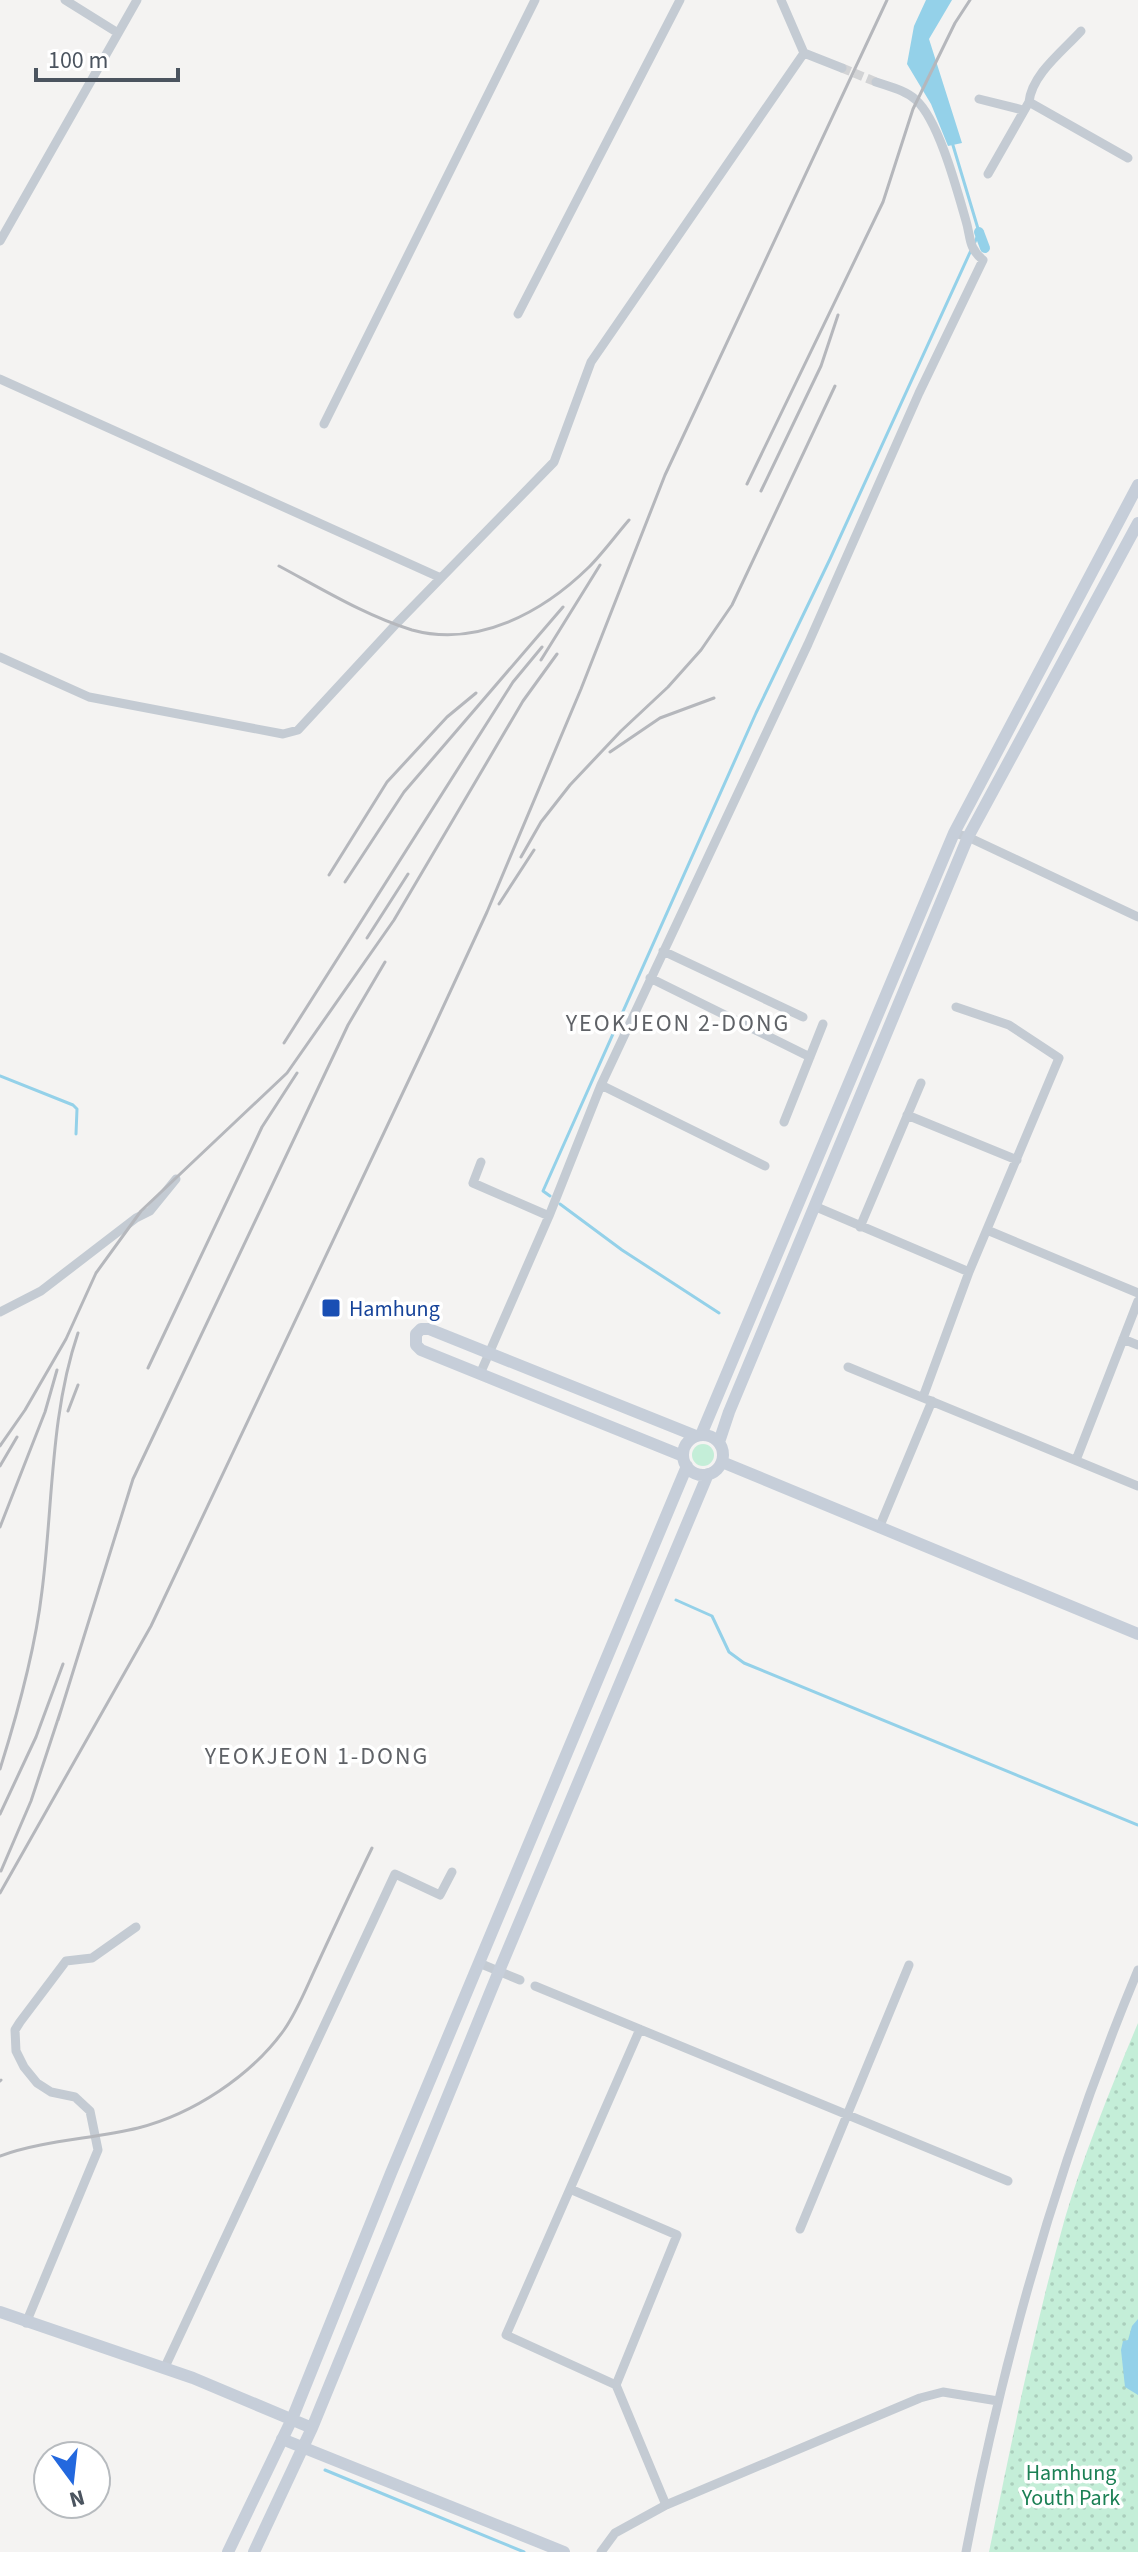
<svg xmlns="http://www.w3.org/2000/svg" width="1138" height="2552" font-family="'Source Sans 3',sans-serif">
  <defs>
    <pattern id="park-dots" width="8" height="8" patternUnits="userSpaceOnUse" patternTransform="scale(2)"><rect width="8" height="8" fill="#c4eed8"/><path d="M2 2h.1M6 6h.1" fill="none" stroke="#aacebc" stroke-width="1.8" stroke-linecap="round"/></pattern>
  </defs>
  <rect width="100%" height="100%" fill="#f4f3f2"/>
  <path fill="#c4eed8" d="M692 1455a11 11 0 1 1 22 0a11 11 0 1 1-22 0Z"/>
  <path fill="url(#park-dots)" d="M 1138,2023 L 1138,2552 L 989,2552 C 1012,2440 1034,2328 1065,2218 C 1084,2154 1112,2085 1138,2023 Z"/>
  <path fill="#94d1e9" d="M 926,0 L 952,0 L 929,39 L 962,143 L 948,146 L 931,104 L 907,64 L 914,26 Z
    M 1138,2319 L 1138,2395 L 1125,2387 L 1121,2350 L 1123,2341 L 1128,2340 L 1132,2326 Z"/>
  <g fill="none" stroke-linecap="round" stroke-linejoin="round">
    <path stroke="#94d1e9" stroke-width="3" d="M 952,142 L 979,232 L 975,242
      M 0,1076 L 73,1105 L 77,1109 L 76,1134
      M 550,1196 L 543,1191 L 756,713 L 830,559 L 972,248
      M 560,1204 L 622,1250 L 719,1313
      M 676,1600 L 712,1616 L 729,1652 L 744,1663 L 1138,1825
      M 325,2470 L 524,2552"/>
    <path stroke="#94d1e9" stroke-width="10" d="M 979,232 L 985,248"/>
    <path stroke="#d2d3d5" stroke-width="9" stroke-dasharray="9 4.5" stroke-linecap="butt" d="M 842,68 L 876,82"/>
    <path stroke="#c4cbd3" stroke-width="9" d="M 65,0 L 118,33
      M 781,0 L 804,53 L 842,68
      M 979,99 L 1023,110
      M 1029,102 L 1128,158
      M 988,174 L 1029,102 C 1032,74 1063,51 1081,31
      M 0,241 L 137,0
      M 518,314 L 680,0
      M 0,379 L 441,578
      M 324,424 L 535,0
      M 0,657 L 89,697 L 283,734 L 298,730 L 396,624 L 554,462 L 591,362 L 804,53
      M 954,833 L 968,837 L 1138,917
      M 663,951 L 803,1017
      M 650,978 L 810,1057
      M 601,1085 L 765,1166
      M 907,1115 L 1017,1160
      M 784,1122 L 823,1024
      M 481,1162 L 473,1183 L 549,1216
      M 814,1206 L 969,1272
      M 860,1227 L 921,1083
      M 987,1230 L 1138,1293
      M 0,1312 L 41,1291 L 136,1218 L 150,1211 L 176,1179
      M 1123,1339 L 1138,1345
      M 848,1367 L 1138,1486
      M 480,1374 L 549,1216 L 601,1085 L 808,644 L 919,393 L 983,260 C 968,248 971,237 966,221 C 957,190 939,121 916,100 C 905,90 890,87 876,82
      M 923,1397 L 969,1272 L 1059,1058 L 1009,1025 L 956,1007
      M 1076,1460 L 1138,1301
      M 879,1528 L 932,1401
      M 479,1963 L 520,1980
      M 535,1986 L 1008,2181
      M 640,2029 L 506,2335 L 616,2385 L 666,2505
      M 570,2189 L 677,2235 L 616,2385
      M 800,2229 L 909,1965
      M 26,2323 L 98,2150 L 90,2111 L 75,2097 L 51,2092 L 37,2083 L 24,2067 L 16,2051 L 15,2030 L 20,2022 L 66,1961 L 92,1958 L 136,1927
      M 164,2369 L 395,1874 L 440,1895 L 452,1872
      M 601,2552 L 615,2533 L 666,2505 L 920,2398 L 943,2392 L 998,2401
      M 966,2552 C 1004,2353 1060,2157 1138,1970"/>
    <path stroke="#c6ced9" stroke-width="12" d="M 701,1435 L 954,833 L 1138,485
      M683 1455a20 20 0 1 1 40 0a20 20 0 1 1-40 0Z
      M 719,1442 L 729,1412 L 968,837 L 1138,523
      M 683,1456 L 421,1350 L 416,1345 L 416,1334 L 421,1329 L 429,1329 L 696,1436
      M 722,1462 L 1138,1634
      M 0,2312 L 193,2378 L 312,2428
      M 282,2439 L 564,2552
      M 228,2552 L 292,2419 L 391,2173 L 687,1466
      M 254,2552 L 312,2428 L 499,1971 L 708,1474"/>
    <path stroke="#b5b7bc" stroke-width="3" d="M 747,484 L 883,202 L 913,109 L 955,23 L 970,0
      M 761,491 L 821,366 L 838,315
      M 279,566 C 322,589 366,616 412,630 C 478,648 543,612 589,567 C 603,553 616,535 629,520
      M 541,660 L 600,565
      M 610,752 L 660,718 L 714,698
      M 521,857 L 541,822 L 570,785 L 621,731 L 668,687 L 701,650 L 732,605 L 835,386
      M 329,875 L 387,782 L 447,717 L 476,693
      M 345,882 L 404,792 L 563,607
      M 499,904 L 534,850
      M 367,938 L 408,874
      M 284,1043 L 513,682 L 542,647
      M 148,1368 L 262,1127 L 297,1073
      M 68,1411 L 78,1385
      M 0,1446 L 25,1410 L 66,1339 L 96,1273 L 141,1211 L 287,1073 L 394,920 L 523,701 L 557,654
      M 0,1466 L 17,1437
      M 0,1527 L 45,1412 L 57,1370
      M 58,1720 L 133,1479 L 348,1025 L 385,962
      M 0,1769 C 18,1712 35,1651 42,1591 C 53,1506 50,1415 78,1333
      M 0,1814 L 36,1737 L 63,1664
      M 1,1871 L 31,1801 L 61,1710
      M 0,1893 L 151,1626 L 432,1031 L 487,912 L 581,689 L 665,475 L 887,0
      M 0,2081 L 1,2080
      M 0,2156 C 44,2140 93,2139 138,2128 C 193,2114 251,2076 284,2030 C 298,2010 307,1986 317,1965 C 335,1926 353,1887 372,1848"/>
  </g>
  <rect fill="#1a4fb4" stroke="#fff" stroke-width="3" x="321" y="1298" width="20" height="20" rx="4"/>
  <g text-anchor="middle" stroke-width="7" stroke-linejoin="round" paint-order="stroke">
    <g font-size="22" fill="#164399" stroke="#fff" text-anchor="start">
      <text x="349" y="1316">Hamhung</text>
    </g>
    <g font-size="22" fill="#1c8055" stroke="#fff">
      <text x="1071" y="2480">Hamhung<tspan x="1071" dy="25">Youth Park</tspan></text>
    </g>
    <g font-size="24" letter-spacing="2" fill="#5f6267" stroke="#fff">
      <text x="678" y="1031">YEOKJEON 2-DONG</text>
      <text x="317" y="1764">YEOKJEON 1-DONG</text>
    </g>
  </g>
  <g transform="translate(72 2480) rotate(165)"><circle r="38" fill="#ffffff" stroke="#b7bbbf" stroke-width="2"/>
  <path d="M0-6L14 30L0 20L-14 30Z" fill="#2368de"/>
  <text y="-12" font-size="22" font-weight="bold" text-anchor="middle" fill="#4b545f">N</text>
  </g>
  <path d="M36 68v12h142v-12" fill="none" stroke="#4b545f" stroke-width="4"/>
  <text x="48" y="68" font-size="24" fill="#4b545f" stroke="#ffffff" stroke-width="6" paint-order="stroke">100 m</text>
</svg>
